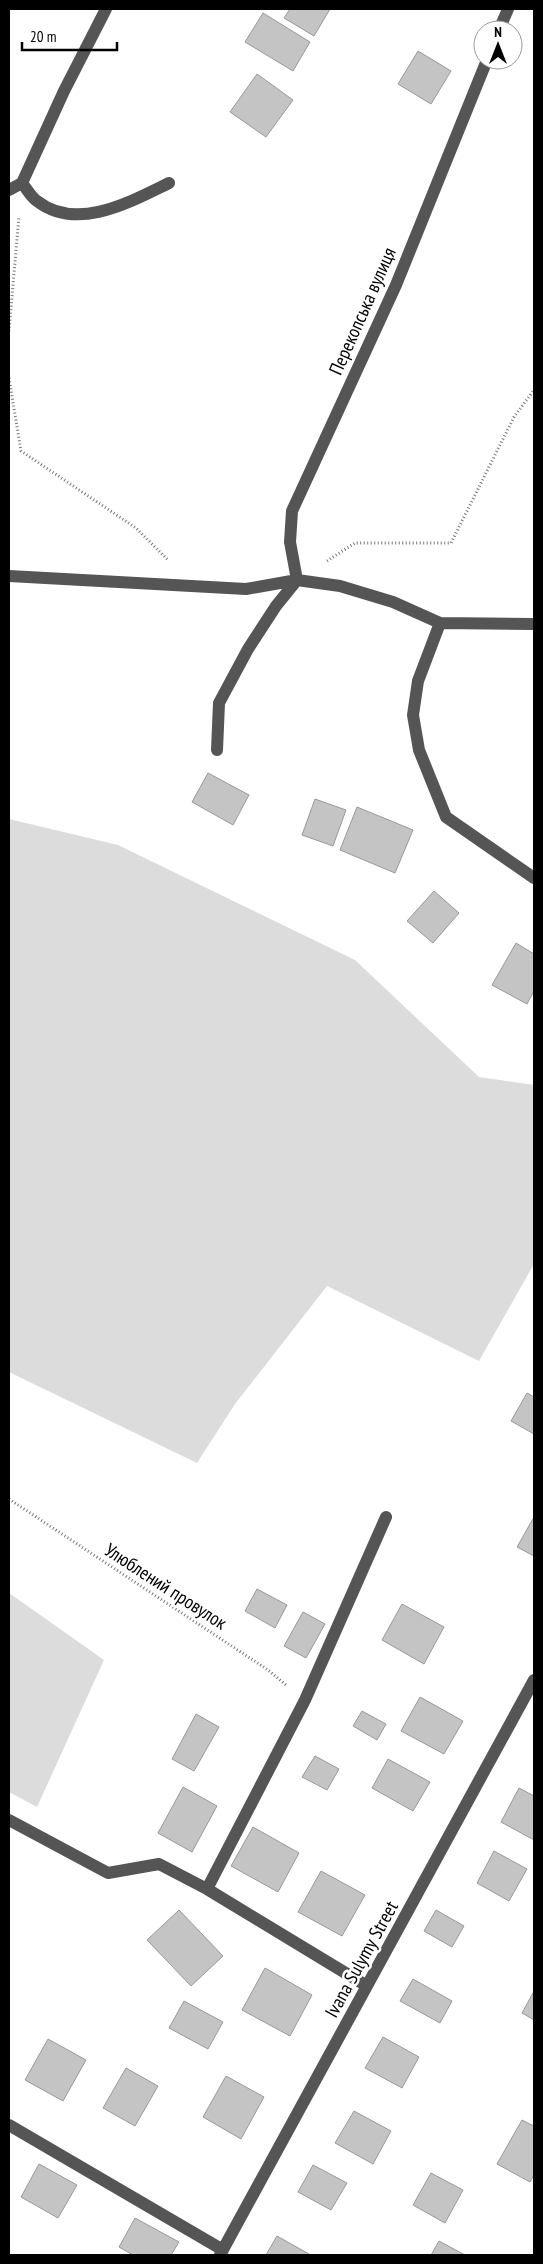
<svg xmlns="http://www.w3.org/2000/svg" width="543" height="2264" font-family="'PT Sans Narrow',sans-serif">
  <rect width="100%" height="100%" fill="#fff"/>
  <path fill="#dcdcdc" d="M 9,819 L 118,845 L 355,960 L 479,1077 L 534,1085 L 534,1264 L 479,1361 L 327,1286 L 235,1404 L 197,1463 L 9,1372 Z
    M 9,1593 L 104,1660 L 37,1807 L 9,1792 Z"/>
  <path fill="#c4c4c4" stroke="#999" d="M 290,9 L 330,9 L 314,36 L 284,18 Z
    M 263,13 L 310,42 L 293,71 L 245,42 Z
    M 418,51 L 451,71 L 431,104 L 398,84 Z
    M 257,74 L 293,100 L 266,137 L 230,112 Z
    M 208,773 L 249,795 L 233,825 L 192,802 Z
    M 315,799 L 346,810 L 333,846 L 302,835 Z
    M 357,807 L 413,830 L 395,873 L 340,850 Z
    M 434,891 L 459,913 L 433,943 L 407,921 Z
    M 516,943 L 534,954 L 534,991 L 527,1004 L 492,985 Z
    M 527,1393 L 534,1397 L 534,1434 L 511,1421 Z
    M 534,1517 L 534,1556 L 517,1547 Z
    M 257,1589 L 287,1605 L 275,1628 L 245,1611 Z
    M 402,1604 L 444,1627 L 424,1664 L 382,1640 Z
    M 303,1612 L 325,1624 L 306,1658 L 284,1646 Z
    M 420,1697 L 463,1721 L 444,1754 L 401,1731 Z
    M 362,1711 L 386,1724 L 377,1740 L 353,1726 Z
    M 196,1714 L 219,1727 L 194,1771 L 172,1759 Z
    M 315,1756 L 339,1769 L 327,1790 L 302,1777 Z
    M 388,1759 L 430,1782 L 413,1811 L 372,1788 Z
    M 183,1787 L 217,1806 L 192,1852 L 158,1833 Z
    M 519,1788 L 534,1796 L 534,1840 L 501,1822 Z
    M 253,1827 L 299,1853 L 278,1892 L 231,1866 Z
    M 494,1851 L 527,1869 L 509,1901 L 477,1883 Z
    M 321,1871 L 365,1895 L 342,1936 L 298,1912 Z
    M 179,1910 L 223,1956 L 191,1986 L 147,1940 Z
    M 436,1910 L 464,1926 L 452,1947 L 424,1931 Z
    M 265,1968 L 312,1995 L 290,2036 L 242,2010 Z
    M 413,1979 L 452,2001 L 440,2023 L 400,2001 Z
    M 534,1991 L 534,2020 L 522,2013 Z
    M 184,2001 L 223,2022 L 208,2049 L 169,2028 Z
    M 383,2037 L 419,2057 L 402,2088 L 365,2068 Z
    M 48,2039 L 86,2060 L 63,2101 L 25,2080 Z
    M 126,2068 L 158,2086 L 135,2126 L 103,2108 Z
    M 226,2076 L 264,2097 L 241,2139 L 203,2117 Z
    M 354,2111 L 391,2131 L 373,2164 L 335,2143 Z
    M 522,2120 L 534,2126 L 534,2175 L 530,2182 L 497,2164 Z
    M 39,2164 L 77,2185 L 58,2218 L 21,2197 Z
    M 313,2165 L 347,2183 L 331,2210 L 298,2192 Z
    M 431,2173 L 463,2190 L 445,2223 L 413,2205 Z
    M 135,2218 L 179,2242 L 171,2255 L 133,2255 L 119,2247 Z
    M 277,2236 L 309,2254 L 308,2255 L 266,2255 Z
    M 439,2241 L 465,2255 L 431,2255 Z"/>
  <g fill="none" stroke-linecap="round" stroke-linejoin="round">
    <path stroke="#777" stroke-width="3" stroke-dasharray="1 2.5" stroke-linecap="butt" d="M 9,331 L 19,216
      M 9,378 L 21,451 L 136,528 L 169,561
      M 327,561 L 355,543 L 451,543 L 514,417 L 534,390
      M 9,1499 L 268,1670 L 286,1685"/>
    <path stroke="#555" stroke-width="12" d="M 499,30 L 508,9
      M 22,183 L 64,91 L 106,9
      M 22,183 C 27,189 31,197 37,201 C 77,232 130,202 169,183
      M 9,190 L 22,183
      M 9,576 L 246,589 L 297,580 L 340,586 L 393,602 L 440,623 L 534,624
      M 440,623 L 418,681 L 413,715 L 419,750 L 446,817 L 534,878
      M 217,750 L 219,703 L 248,649 L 276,606 L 297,580 L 290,542 L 292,511 L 396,285 L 487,60
      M 9,1820 L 108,1873 L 159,1864 L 207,1889 L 367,1986
      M 207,1889 L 305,1700 L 386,1517
      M 9,2125 L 223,2250
      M 220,2255 L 534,1680"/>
  </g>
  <g text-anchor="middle" stroke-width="5" stroke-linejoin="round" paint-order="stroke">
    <g font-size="19" fill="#000" stroke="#fff">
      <text transform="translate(362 311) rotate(-66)" y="7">Перекопська вулиця</text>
      <text transform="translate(166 1586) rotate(33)" y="7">Улюблений провулок</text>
      <text transform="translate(361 1959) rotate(-61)" y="7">Ivana Sulymy Street</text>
    </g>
  </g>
  <rect width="543" height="2264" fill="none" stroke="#000000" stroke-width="20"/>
  <g transform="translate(498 45)"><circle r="24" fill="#ffffff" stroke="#999999"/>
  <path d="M0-4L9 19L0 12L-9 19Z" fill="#000000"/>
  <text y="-8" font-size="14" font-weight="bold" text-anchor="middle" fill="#000000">N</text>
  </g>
  <path d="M22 42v8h95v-8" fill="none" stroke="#000000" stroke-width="2.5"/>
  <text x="30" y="42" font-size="15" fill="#000000" stroke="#ffffff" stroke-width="4" paint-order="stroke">20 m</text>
</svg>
